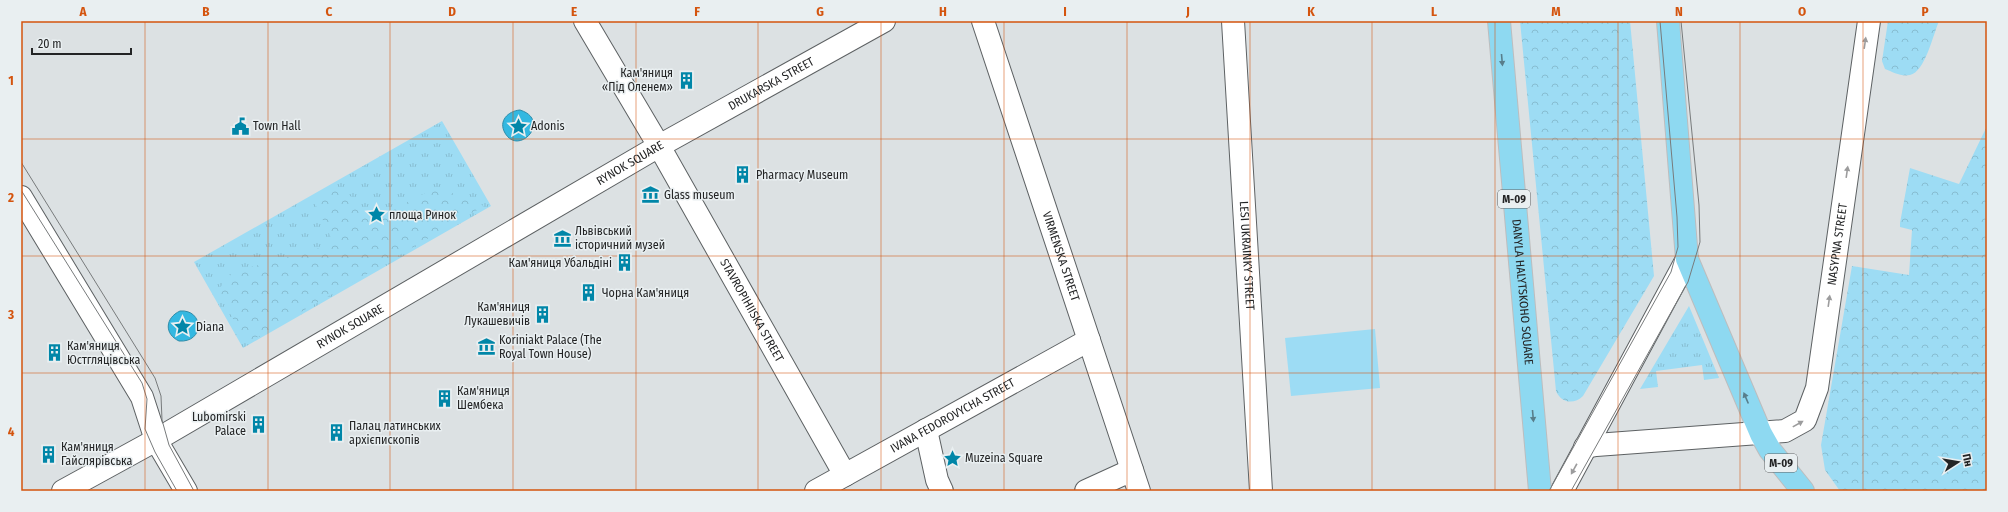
<svg xmlns="http://www.w3.org/2000/svg" width="2008" height="512" font-family="'Fira Sans Condensed',sans-serif">
  <defs>
    <pattern id="grass-tufts" width="24" height="20" patternUnits="userSpaceOnUse"><rect width="24" height="20" fill="#9ddcf4"/><path d="M3 7l-1-3M5 7V3M7 7l1-3M15 17l-1-3M17 17v-4M19 17l1-3" fill="none" stroke="#87bdd1"/></pattern>
    <pattern id="forest-crowns" width="20" height="18" patternUnits="userSpaceOnUse"><rect width="20" height="18" fill="#9ddcf4"/><path d="M2 6a3 3 0 1 1 6 0M12 15a3 3 0 1 1 6 0" fill="none" stroke="#87bdd1"/></pattern>
  </defs>
  <rect width="100%" height="100%" fill="#dce1e3"/>
  <path fill="url(#grass-tufts)" d="M 442,121 L 491,206 L 243,348 L 194,262 Z
    M 1689,306 L 1719,378 L 1704,380 L 1702,365 L 1656,371 L 1658,387 L 1640,389 Z"/>
  <path fill="url(#forest-crowns)" d="M 1520,21 L 1630,21 L 1654,276 L 1583,396 C 1574,405 1561,403 1556,391 Z
    M 1888,21 L 1939,21 C 1933,35 1925,72 1910,75 C 1901,77 1893,72 1885,69 L 1882,61 Z
    M 1987,126 L 1987,491 L 1840,491 L 1825,470 L 1821,445 L 1852,266 L 1909,275 L 1912,230 L 1900,227 L 1900,223 L 1910,168 L 1959,184 Z
    M 437,187 L 484,206 L 246,344 L 218,290 L 233,272 L 334,244 L 312,197 L 343,188 L 372,220 Z"/>
  <path fill="#9ddcf4" d="M 1375,329 L 1380,388 L 1291,396 L 1285,338 Z"/>
  <path fill="#34b8e1" stroke="#2f8ca9" d="M 520,110 C 552,120 519,157 505,133 C 498,121 508,111 520,110 Z
    M 180,311 C 204,309 205,343 179,341 C 164,334 165,318 180,311 Z"/>
  <g fill="none" stroke-linecap="round" stroke-linejoin="round">
    <defs>
      <g id="street">
        <path id="s1" d="M 585,21 L 659,146 L 845,475"/>
        <path id="s2" d="M 983,21 L 1139,491"/>
        <path id="s3" d="M 1233,21 L 1261,491"/>
        <path d="M 21,197 L 142,397 L 156,440 L 186,491"/>
        <path d="M 926,430 L 937,480 L 942,491"/>
        <path id="s4" d="M 1585,447 L 1596,445 L 1785,431 L 1805,420 L 1817,388 L 1869,21"/>
        <path id="s5" d="M 63,491 L 156,440 L 659,146 L 884,21"/>
        <path id="s6" d="M 816,491 L 1089,340"/>
        <path d="M 1086,491 L 1132,470"/>
        <path d="M 1562,491 L 1687,259"/>
      </g>
      <g id="primary">
        <path id="s7" d="M 1499,21 L 1540,491"/>
        <path d="M 1668,21 L 1687,259 L 1761,434 L 1770,450 L 1803,491"/>
      </g>
    </defs>
    <use href="#street" stroke="#5d6163" stroke-width="24"/>
    <use href="#primary" stroke="#bdbdbe" stroke-width="24"/>
    <use href="#street" stroke="#fff" stroke-width="22"/>
    <use href="#primary" stroke="#8ed9f1" stroke-width="22"/>
    <path stroke="#787b7c" stroke-width="1" d="M 21,162 L 155,378 L 161,396 L 162,420 L 169,445 L 194,491
      M 21,190 L 142,383 L 147,399 L 145,429 L 155,452 L 177,491
      M 1549,491 L 1671,272 L 1678,247 L 1677,217 L 1660,21
      M 1571,491 L 1688,282 L 1700,242 L 1699,205 L 1681,21"/>
  </g>
  <defs><path id="oneway-solid" d="M-6-.8H1V-3.2L6.5 0L1 3.2V.8H-6Z"/></defs>
  <g fill="#9c9c9d">
    <use href="#oneway-solid" transform="translate(1865 43) rotate(-82)"/>
    <use href="#oneway-solid" transform="translate(1847 172) rotate(-82)"/>
    <use href="#oneway-solid" transform="translate(1829 301) rotate(-82)"/>
    <use href="#oneway-solid" transform="translate(1798 424) rotate(-29)"/>
    <use href="#oneway-solid" transform="translate(1574 469) rotate(119)"/>
  </g>
  <g fill="#587e8b">
    <use href="#oneway-solid" transform="translate(1502 60) rotate(85)"/>
    <use href="#oneway-solid" transform="translate(1746 398) rotate(-113)"/>
    <use href="#oneway-solid" transform="translate(1533 416) rotate(85)"/>
  </g>
  <path fill="none" stroke="#d4540e" stroke-width="1" stroke-opacity="0.55" d="M 145,21 L 145,491M 268,21 L 268,491M 390,21 L 390,491M 513,21 L 513,491M 636,21 L 636,491M 758,21 L 758,491M 881,21 L 881,491M 1004,21 L 1004,491M 1127,21 L 1127,491M 1250,21 L 1250,491M 1372,21 L 1372,491M 1495,21 L 1495,491M 1618,21 L 1618,491M 1740,21 L 1740,491M 1863,21 L 1863,491M 21,139 L 1987,139M 21,256 L 1987,256M 21,373 L 1987,373"/>
  <defs>
    <symbol id="building-bare" viewBox="-9 -9 18 18"><path d="M-4-6H4V6H1V3H-1V6H-4ZM-2.5-4.3h1.7v1.8h-1.7ZM.8-4.3h1.7v1.8H.8ZM-2.5-1h1.7V.8h-1.7ZM.8-1h1.7V.8H.8Z" fill="#0086a8" stroke="#e9eff1" stroke-width="2.5" paint-order="stroke"/></symbol>
    <symbol id="civic-bare" viewBox="-9 -9 18 18"><path d="M-.6-6.5H3V-4.5H.6V-3L4-1V1h2V6H-6V1h2V-1L-.6-3ZM-1.2 2.5V6h2.4V2.5Z" fill="#0086a8" stroke="#e9eff1" stroke-width="2.5" paint-order="stroke"/></symbol>
    <symbol id="sight-bare" viewBox="-9 -9 18 18"><path d="M0-6L1.8-2.2L6-1.7L2.9 1.2L3.7 5.4L0 3.3L-3.7 5.4L-2.9 1.2L-6-1.7L-1.8-2.2Z" fill="#0086a8" stroke="#e9eff1" stroke-width="2.5" paint-order="stroke"/></symbol>
    <symbol id="museum-bare" viewBox="-9 -9 18 18"><path d="M0-6L6-3V-2H-6V-3ZM-5-1h2V3h-2ZM-1-1h2V3h-2ZM3-1h2V3H3ZM-6 4H6V6H-6Z" fill="#0086a8" stroke="#e9eff1" stroke-width="2.5" paint-order="stroke"/></symbol>
  </defs>
  <g fill-rule="evenodd">
    <use href="#building-bare" x="674" y="68" width="25" height="25"/>
    <use href="#civic-bare" x="228" y="114" width="25" height="25"/>
    <use href="#sight-bare" x="506" y="114" width="25" height="25"/>
    <use href="#building-bare" x="730" y="162" width="25" height="25"/>
    <use href="#museum-bare" x="638" y="182" width="25" height="25"/>
    <use href="#sight-bare" x="364" y="202" width="25" height="25"/>
    <use href="#museum-bare" x="550" y="226" width="25" height="25"/>
    <use href="#building-bare" x="612" y="250" width="25" height="25"/>
    <use href="#building-bare" x="576" y="280" width="25" height="25"/>
    <use href="#building-bare" x="530" y="302" width="25" height="25"/>
    <use href="#sight-bare" x="170" y="314" width="25" height="25"/>
    <use href="#museum-bare" x="474" y="334" width="25" height="25"/>
    <use href="#building-bare" x="42" y="340" width="25" height="25"/>
    <use href="#building-bare" x="432" y="386" width="25" height="25"/>
    <use href="#building-bare" x="246" y="412" width="25" height="25"/>
    <use href="#building-bare" x="324" y="420" width="25" height="25"/>
    <use href="#building-bare" x="36" y="442" width="25" height="25"/>
    <use href="#sight-bare" x="940" y="446" width="25" height="25"/>
  </g>
  <g text-anchor="middle" stroke-width="3" stroke-linejoin="round" paint-order="stroke">
    <g fill="#e9eff1" stroke="#5e6162" stroke-width="1">
      <rect x="1498" y="190" width="32" height="18" rx="3"/>
      <rect x="1765" y="454" width="32" height="18" rx="3"/>
    </g>
    <g font-size="11" font-weight="bold" fill="#232425">
      <text x="1514" y="203">М-09</text>
      <text x="1781" y="467">М-09</text>
    </g>
    <g font-size="12" fill="#232425" stroke="#e9eff1" text-anchor="start">
      <text x="673" y="77" text-anchor="end">Кам'яниця<tspan x="673" dy="14">«Під Оленем»</tspan></text>
      <text x="253" y="130">Town Hall</text>
      <text x="531" y="130">Adonis</text>
      <text x="756" y="179">Pharmacy Museum</text>
      <text x="664" y="199">Glass museum</text>
      <text x="389" y="219">площа Ринок</text>
      <text x="575" y="235">Львівський<tspan x="575" dy="14">історичний музей</tspan></text>
      <text x="612" y="267" text-anchor="end">Кам'яниця Убальдіні</text>
      <text x="602" y="297">Чорна Кам'яниця</text>
      <text x="530" y="311" text-anchor="end">Кам'яниця<tspan x="530" dy="14">Лукашевичів</tspan></text>
      <text x="196" y="331">Diana</text>
      <text x="499" y="344">Koriniakt Palace (The<tspan x="499" dy="14">Royal Town House)</tspan></text>
      <text x="67" y="350">Кам'яниця<tspan x="67" dy="14">Юстгляцівська</tspan></text>
      <text x="457" y="395">Кам'яниця<tspan x="457" dy="14">Шембека</tspan></text>
      <text x="246" y="421" text-anchor="end">Lubomirski<tspan x="246" dy="14">Palace</tspan></text>
      <text x="349" y="430">Палац латинських<tspan x="349" dy="14">архієпископів</tspan></text>
      <text x="61" y="451">Кам'яниця<tspan x="61" dy="14">Гайслярівська</tspan></text>
      <text x="965" y="462">Muzeina Square</text>
    </g>
    <g font-size="12" fill="#232425" stroke="#e9eff1">
      <text dy="4" stroke="none"><textPath href="#s5" startOffset="817">DRUKARSKA STREET</textPath></text>
      <text dy="4" stroke="none"><textPath href="#s5" startOffset="655">RYNOK SQUARE</textPath></text>
      <text dy="4" stroke="none"><textPath href="#s4" startOffset="403">NASYPNA STREET</textPath></text>
      <text dy="4" stroke="none"><textPath href="#s2" startOffset="248">VIRMENSKA STREET</textPath></text>
      <text dy="4" stroke="none"><textPath href="#s3" startOffset="235">LESI UKRAINKY STREET</textPath></text>
      <text dy="4" stroke="none"><textPath href="#s7" startOffset="272">DANYLA HALYTSKOHO SQUARE</textPath></text>
      <text dy="4" stroke="none"><textPath href="#s1" startOffset="334">STAVROPIHIISKA STREET</textPath></text>
      <text dy="4" stroke="none"><textPath href="#s5" startOffset="331">RYNOK SQUARE</textPath></text>
      <text dy="4" stroke="none"><textPath href="#s6" startOffset="156">IVANA FEDOROVYCHA STREET</textPath></text>
    </g>
  </g>
  <rect width="2008" height="512" fill="none" stroke="#e9eff1" stroke-width="44"/>
  <g transform="translate(1958 462) rotate(78)" stroke="#e9eff1" stroke-width="3" paint-order="stroke">
  <path d="M0-3L7 15L0 10L-7 15Z" fill="#232425"/>
  <text y="-6" font-size="11" font-weight="bold" text-anchor="middle" fill="#232425">Пн</text>
  </g>
  <path d="M32 48v6h99v-6" fill="none" stroke="#232425" stroke-width="2"/>
  <text x="38" y="48" font-size="12" fill="#232425" stroke="#e9eff1" stroke-width="3" paint-order="stroke">20 m</text>
  <rect x="22" y="22" width="1964" height="468" fill="none" stroke="#d4540e" stroke-width="1.5"/>
  <g font-size="13" text-anchor="middle" font-weight="bold" fill="#d4540e">
    <text x="83" y="16">A</text>
    <text x="206" y="16">B</text>
    <text x="329" y="16">C</text>
    <text x="452" y="16">D</text>
    <text x="574" y="16">E</text>
    <text x="697" y="16">F</text>
    <text x="820" y="16">G</text>
    <text x="943" y="16">H</text>
    <text x="1065" y="16">I</text>
    <text x="1188" y="16">J</text>
    <text x="1311" y="16">K</text>
    <text x="1434" y="16">L</text>
    <text x="1556" y="16">M</text>
    <text x="1679" y="16">N</text>
    <text x="1802" y="16">O</text>
    <text x="1925" y="16">P</text>
    <text x="11" y="85">1</text>
    <text x="11" y="202">2</text>
    <text x="11" y="319">3</text>
    <text x="11" y="436">4</text>
  </g>
</svg>
